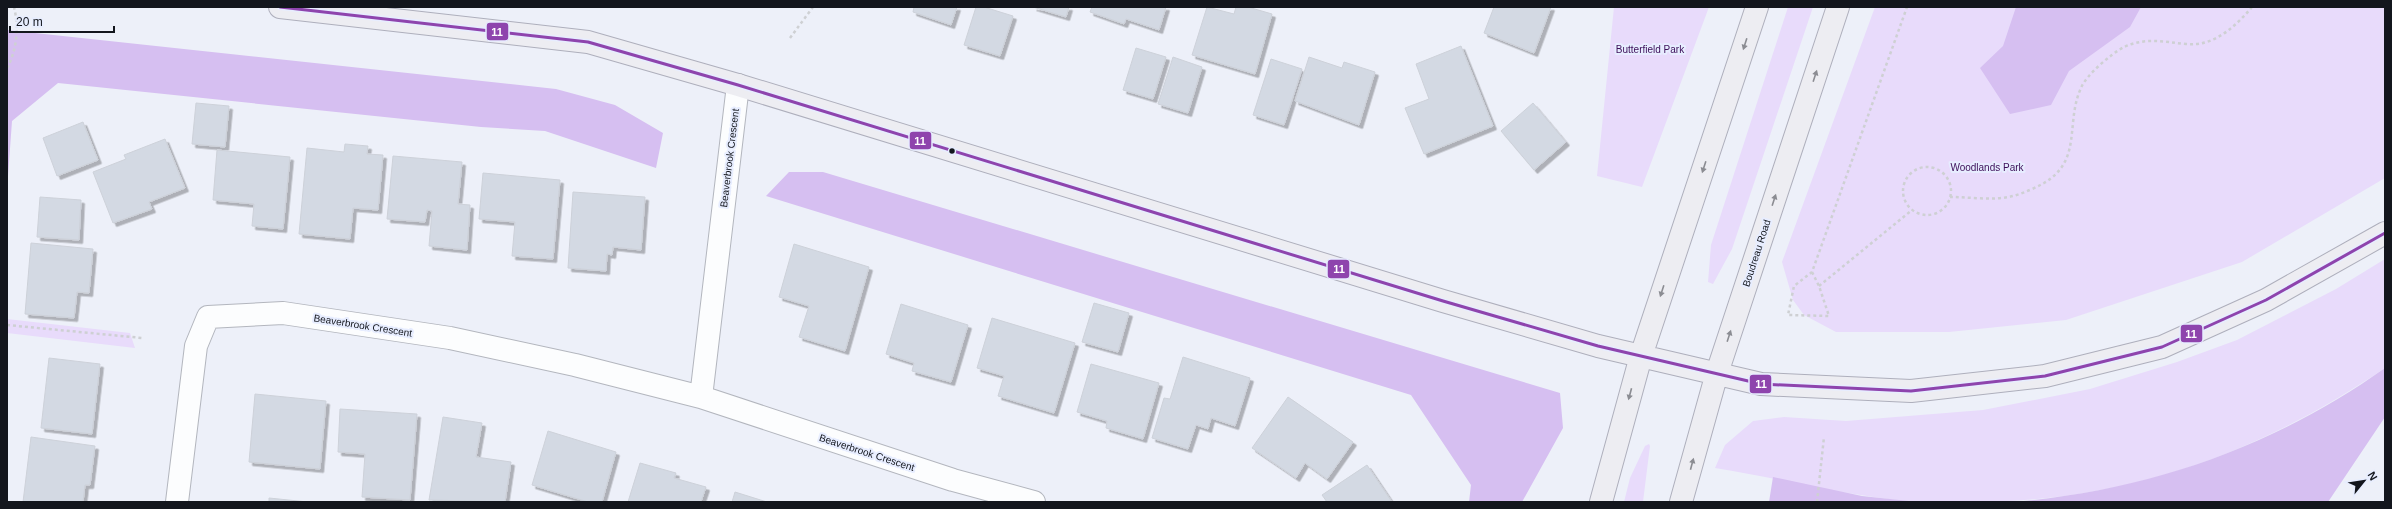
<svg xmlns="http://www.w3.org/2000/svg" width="2392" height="509" font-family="Helvetica,sans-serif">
  <defs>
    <filter id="shadow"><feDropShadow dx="3.5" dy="3.5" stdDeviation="0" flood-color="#0004"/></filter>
  </defs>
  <rect width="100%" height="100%" fill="#edf0f9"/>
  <path fill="#e8dbfb" d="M 1614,7 L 1709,7 L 1642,187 L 1597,176 Z
    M 1788,7 L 1813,7 L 1732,249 L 1713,284 L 1708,282 L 1711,245 Z
    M 1875,7 L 2385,7 L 2385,178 L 2242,262 L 2066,320 L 1949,332 L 1836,332 L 1804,315 L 1793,300 L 1782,262 Z
    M 2385,259 L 2385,368 C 2256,455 2127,502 1969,502 C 1948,502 1927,503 1906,501 C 1841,495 1779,478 1715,468 L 1725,445 L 1753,421 L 1784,417 L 1846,421 L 1983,410 L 2090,389 L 2177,362 L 2237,340 L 2336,289 Z
    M 7,319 L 130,333 L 135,348 L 7,333 Z
    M 1649,444 L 1650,446 L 1643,502 L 1624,502 L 1630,478 L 1645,446 Z"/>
  <path fill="#d6bff1" d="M 2016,7 L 2141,7 L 2130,27 L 2069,71 L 2051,105 L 2010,114 L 1980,68 L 2003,46 Z
    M 7,30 L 556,89 L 615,105 L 663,133 L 656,168 L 545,131 L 481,127 L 58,83 L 12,121 L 7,190 Z
    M 789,172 L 823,172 L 1560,393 L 1563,428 L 1522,502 L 1469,502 L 1471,485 L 1411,395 L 766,196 Z
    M 2385,368 L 2385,417 L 2328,502 L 2013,502 C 2148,491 2274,447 2385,368 Z
    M 1773,477 L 1862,496 L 1918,502 L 1769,502 Z"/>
  <path fill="#d3d9e3" stroke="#cdd1d9" filter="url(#shadow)" d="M 914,7 L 957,7 L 951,25 L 913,12 Z
    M 976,7 L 984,7 L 1013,16 L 1000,56 L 964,45 Z
    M 1033,7 L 1069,7 L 1066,17 Z
    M 1092,7 L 1166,7 L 1159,30 L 1126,19 L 1124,24 L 1090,12 Z
    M 1207,7 L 1234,14 L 1236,7 L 1248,7 L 1272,14 L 1255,74 L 1192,55 Z
    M 1494,7 L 1551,7 L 1534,53 L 1484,33 Z
    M 1461,46 L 1493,126 L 1424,154 L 1405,108 L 1429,99 L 1416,64 Z
    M 1136,48 L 1166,57 L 1153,99 L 1123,90 Z
    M 1173,57 L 1202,67 L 1188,113 L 1158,104 Z
    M 1309,57 L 1342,68 L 1344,62 L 1375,72 L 1359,125 L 1295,101 Z
    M 1271,59 L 1302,69 L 1284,125 L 1253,115 Z
    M 196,103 L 229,106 L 225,147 L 192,144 Z
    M 1533,103 L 1566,142 L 1534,170 L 1501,131 Z
    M 83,122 L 98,160 L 57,176 L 43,138 Z
    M 165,139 L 185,188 L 149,202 L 152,209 L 113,223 L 93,172 L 126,159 L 124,155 Z
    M 345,144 L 368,146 L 367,154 L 383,155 L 378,210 L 353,208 L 350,239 L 299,234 L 307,148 L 344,152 Z
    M 217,150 L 290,157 L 283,229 L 252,226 L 254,204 L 213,200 Z
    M 393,156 L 462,162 L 458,204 L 470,205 L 467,250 L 429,246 L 432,211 L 427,210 L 425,222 L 387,219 Z
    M 483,173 L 560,180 L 553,259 L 512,256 L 515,222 L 479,219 Z
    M 573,192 L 645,197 L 641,250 L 613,247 L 612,255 L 607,254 L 606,271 L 568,268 Z
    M 40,197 L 81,200 L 79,240 L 37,237 Z
    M 31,243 L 93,249 L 89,293 L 77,292 L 74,318 L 25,314 Z
    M 794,244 L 869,267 L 845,351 L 799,337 L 809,306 L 779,297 Z
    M 1094,303 L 1129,313 L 1118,352 L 1082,342 Z
    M 901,304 L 968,325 L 951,382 L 912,371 L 914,363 L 886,354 Z
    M 992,318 L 1075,343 L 1054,413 L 998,396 L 1004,376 L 977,368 Z
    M 1183,357 L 1250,378 L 1235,426 L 1211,418 L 1208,429 L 1196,425 L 1188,449 L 1152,438 L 1164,398 L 1170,399 Z
    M 49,358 L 100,364 L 92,434 L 41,428 Z
    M 1091,364 L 1159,383 L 1143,439 L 1106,428 L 1107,421 L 1077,412 Z
    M 255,394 L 326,401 L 320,469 L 249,462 Z
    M 1288,397 L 1353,442 L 1327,479 L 1305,463 L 1296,478 L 1252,448 Z
    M 340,409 L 417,414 L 410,500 L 362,497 L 365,454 L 338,452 Z
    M 443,417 L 482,423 L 476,457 L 511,462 L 505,502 L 429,500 Z
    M 548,431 L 616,452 L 602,502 L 588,502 L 532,485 Z
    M 31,437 L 95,446 L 90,485 L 85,485 L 83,502 L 23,502 Z
    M 640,463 L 676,473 L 674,478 L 706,487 L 701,502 L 628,502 Z
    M 1367,465 L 1392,502 L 1327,502 L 1322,495 Z
    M 735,492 L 767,502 L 732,502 Z
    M 269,498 L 308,502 L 269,502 Z"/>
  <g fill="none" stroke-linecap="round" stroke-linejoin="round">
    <defs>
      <path id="minor" d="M 701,397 L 738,85
        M 177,502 L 196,346 L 208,317 L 283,313 L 450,338 L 575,365 L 701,397 L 953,480 L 1034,502"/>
      <path id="major" d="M 280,7 L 588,42 L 738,85 L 1443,301 L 1598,346 L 1761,384 L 1911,391 L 2045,376 L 2162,347 L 2266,300 L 2385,233
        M 1601,502 L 1641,356 L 1757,7
        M 1681,502 L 1717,373 L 1838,7"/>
    </defs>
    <use href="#minor" stroke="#b3b6be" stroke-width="24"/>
    <use href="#major" stroke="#aeafbc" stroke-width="24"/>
    <path stroke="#ced0d3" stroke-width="2.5" stroke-dasharray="3 3" stroke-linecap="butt" d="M 790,38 L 813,7
      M 7,68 C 17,50 19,27 14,7
      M1903 191a24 24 0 1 1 48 0a24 24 0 1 1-48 0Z
      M 1950,197 C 1970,197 1993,201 2013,196 C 2024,193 2035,188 2044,183 C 2083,160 2065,123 2081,88 C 2086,75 2111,54 2124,47 C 2146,37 2164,42 2186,44 C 2214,47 2236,26 2252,7
      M 1812,272 L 1819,286 L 1829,316 L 1788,315 L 1794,286 L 1812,272 L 1907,7
      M 1819,286 L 1912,210
      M 7,325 L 142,338
      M 1817,502 L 1824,437"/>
    <use href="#minor" stroke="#fcfdfe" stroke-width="22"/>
    <use href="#major" stroke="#ededf2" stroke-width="22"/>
    <defs>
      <path id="bus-1" d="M 280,7 L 588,42 L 738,85 L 1443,301 L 1598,346 L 1761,384 L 1911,391 L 2045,376 L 2162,347 L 2266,300 L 2385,233"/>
    </defs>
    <use href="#bus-1" stroke="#e7edff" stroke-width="6"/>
    <use href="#bus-1" stroke="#8e44ad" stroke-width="3"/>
  </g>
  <defs><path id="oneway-solid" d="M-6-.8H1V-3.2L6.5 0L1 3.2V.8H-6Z"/></defs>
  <g fill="#8b8c92">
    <use href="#oneway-solid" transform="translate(1745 44) rotate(108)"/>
    <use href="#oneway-solid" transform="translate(1815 76) rotate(-72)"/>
    <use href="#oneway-solid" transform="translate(1704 167) rotate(108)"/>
    <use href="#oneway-solid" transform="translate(1774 200) rotate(-72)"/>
    <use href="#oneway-solid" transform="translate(1662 291) rotate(108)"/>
    <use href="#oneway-solid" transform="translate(1729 336) rotate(-72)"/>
    <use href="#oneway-solid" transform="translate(1630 394) rotate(105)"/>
    <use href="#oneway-solid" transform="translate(1692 464) rotate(-75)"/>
  </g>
  <circle fill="#13161d" stroke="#e7edff" stroke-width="1.5" cx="952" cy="151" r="3.5"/>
  <g text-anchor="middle" stroke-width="4" stroke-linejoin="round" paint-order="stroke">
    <g font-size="10" fill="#3c0e59" stroke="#e7edff">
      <text x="1650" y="53">Butterfield Park</text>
      <text x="1987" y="171">Woodlands Park</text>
    </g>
    <g font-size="10" fill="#13161d" stroke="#e7edff">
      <text transform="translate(729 158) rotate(-83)" y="4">Beaverbrook Crescent</text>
      <text transform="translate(1756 253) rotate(-72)" y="4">Boudreau Road</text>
      <text transform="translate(363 325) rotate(9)" y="4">Beaverbrook Crescent</text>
      <text transform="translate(867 452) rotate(18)" y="4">Beaverbrook Crescent</text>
    </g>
  </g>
  <g stroke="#e7edff" stroke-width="1.5">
    <rect x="486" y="22" width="23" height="19" rx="4" fill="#8e44ad"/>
    <rect x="909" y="131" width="23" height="19" rx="4" fill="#8e44ad"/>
    <rect x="1327" y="259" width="23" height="20" rx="4" fill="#8e44ad"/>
    <rect x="2180" y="324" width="23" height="19" rx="4" fill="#8e44ad"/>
    <rect x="1749" y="374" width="23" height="20" rx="4" fill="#8e44ad"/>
  </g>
  <g font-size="11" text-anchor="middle" font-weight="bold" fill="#fff">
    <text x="497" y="36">11</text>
    <text x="920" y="145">11</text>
    <text x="1339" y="273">11</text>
    <text x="2191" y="338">11</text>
    <text x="1761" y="388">11</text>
  </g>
  <rect width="2392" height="509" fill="none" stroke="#13161d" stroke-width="16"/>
  <g transform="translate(2364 481) rotate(60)" stroke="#e7edff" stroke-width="3" paint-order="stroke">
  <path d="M0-3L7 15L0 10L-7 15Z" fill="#13161d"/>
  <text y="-6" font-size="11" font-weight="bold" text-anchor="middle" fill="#13161d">N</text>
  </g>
  <path d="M10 26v6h104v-6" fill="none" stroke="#13161d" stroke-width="2"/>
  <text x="16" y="26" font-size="12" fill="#13161d" stroke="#e7edff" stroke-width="3" paint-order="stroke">20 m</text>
</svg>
